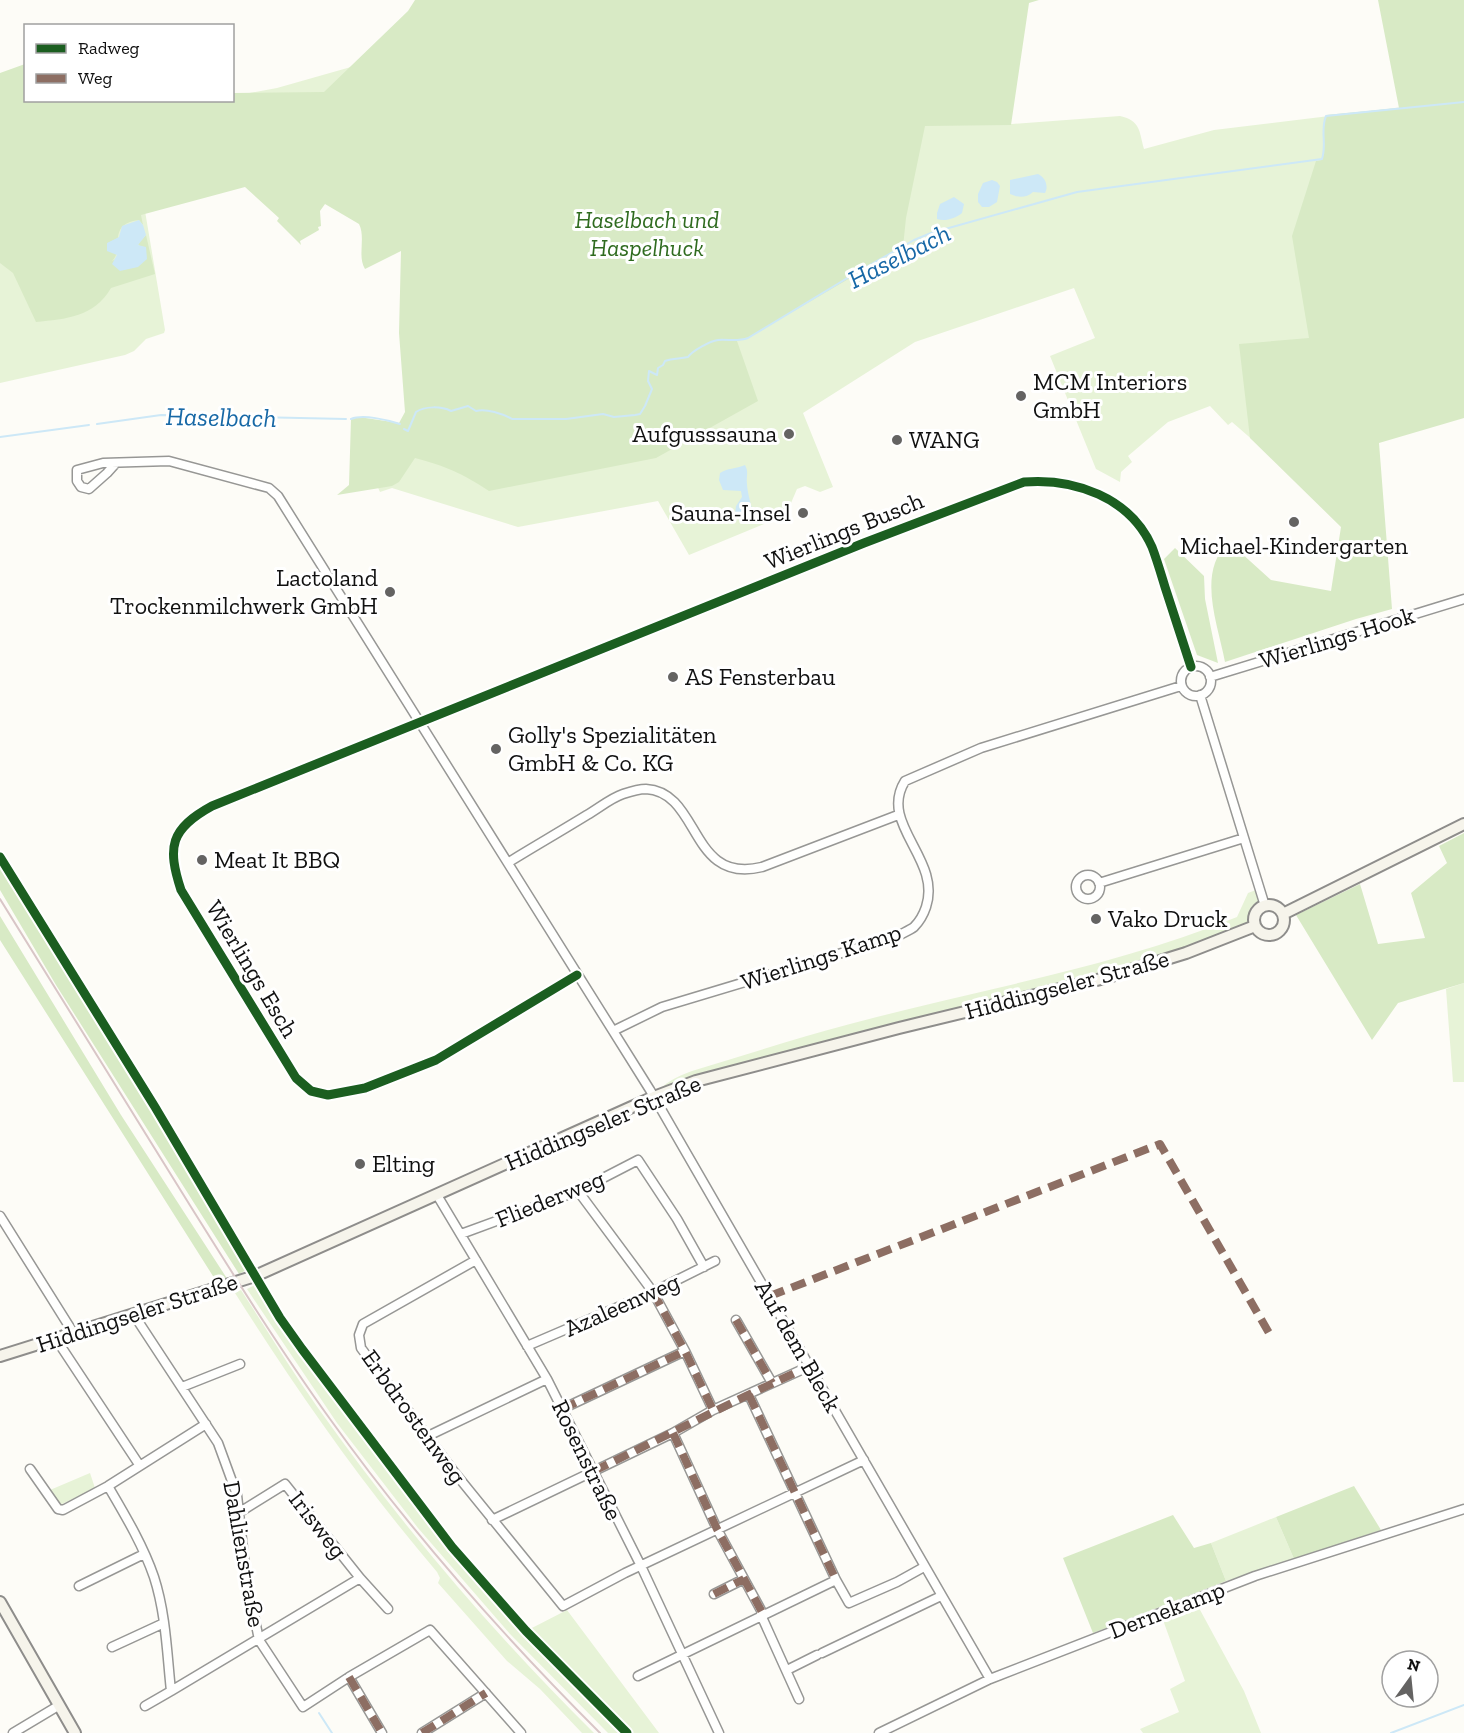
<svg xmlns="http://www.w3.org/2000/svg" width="1464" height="1733" font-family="'Zilla Slab',serif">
  <rect width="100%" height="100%" fill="#fdfcf7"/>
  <path fill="#e7f3d7" d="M 365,63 L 999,125 L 1120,116 C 1141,121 1139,131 1144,149 L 1214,130 L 1444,102 L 1255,442 L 1232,422 L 1228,425 L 1210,406 L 1168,422 L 1128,456 L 1132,462 L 1121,472 L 1120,482 L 1096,469 L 1050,356 L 1095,338 L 1074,288 L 915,342 L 803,413 L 833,487 L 820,492 L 805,486 L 797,489 L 785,517 L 770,511 L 764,524 L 689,555 L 658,501 L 518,527 L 392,488 L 380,492 L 375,481 L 418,414 L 408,247 L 291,174 L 145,211 L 165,330 L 164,333 L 146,339 L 134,351 L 125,355 L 0,383 L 0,86 L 26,100 L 232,100 L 233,96 L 277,88 Z
    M 1261,888 L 1265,906 L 1256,914 L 1255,926 L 1105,978 L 654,1097 C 664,1082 676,1077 692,1071 C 745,1055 797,1038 850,1024 C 980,989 1112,968 1237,917 L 1248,893 Z
    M 1464,983 L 1464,1082 L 1453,1082 L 1446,989 Z
    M 255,1285 L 315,1372 L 449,1549 L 524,1633 L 623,1733 L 608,1733 L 510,1634 L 418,1528 L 337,1423 L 247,1289 Z
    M 241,1290 C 267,1330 291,1370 318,1408 C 401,1525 493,1633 594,1733 L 582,1733 L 540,1689 L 507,1661 L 438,1583 L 440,1578 L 437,1572 C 362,1484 297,1391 235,1293 Z
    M 90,1473 L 95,1488 L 62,1504 L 58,1503 L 50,1490 Z
    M 1276,1517 L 1294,1559 L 1226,1581 L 1211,1543 Z
    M 1199,1608 L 1244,1691 L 1261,1733 L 1143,1733 L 1140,1729 L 1179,1712 L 1170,1689 L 1185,1681 L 1163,1620 Z
    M 567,1610 L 659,1733 L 629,1733 L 528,1630 Z"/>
  <path fill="#d8eac5" d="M 415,0 L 1039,0 L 1029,3 L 1011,125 L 925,126 L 906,218 L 903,247 L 748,338 L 737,341 L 758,401 L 656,458 L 489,491 C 462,473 445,466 415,458 L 399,482 L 392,486 L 337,495 L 349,485 L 351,419 L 359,417 L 399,423 L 405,412 L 399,333 L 401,251 L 365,269 C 357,256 366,238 359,224 L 325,204 L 320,211 L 321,226 L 318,227 L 319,230 L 300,241 L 301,245 L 277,221 L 279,218 L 245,187 L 141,215 L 143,225 L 139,220 C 106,224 125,249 112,261 L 140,247 L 138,244 L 146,235 L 155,274 L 111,288 C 94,317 66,319 36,322 L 13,273 L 0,263 L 0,73 L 25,64 L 26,100 L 232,100 L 233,93 L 324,92 L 408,11 Z
    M 1378,0 L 1464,0 L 1464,418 L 1379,443 L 1392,609 L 1356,619 L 1225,662 C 1218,624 1196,572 1229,542 L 1271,580 L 1331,591 L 1341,527 L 1250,438 L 1239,344 L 1309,338 L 1292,236 L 1316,161 L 1322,160 C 1327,145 1321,130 1326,115 L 1399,108 Z
    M 1175,548 L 1204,576 L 1205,599 L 1218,663 L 1197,655 L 1164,559 Z
    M 1464,833 L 1464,983 L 1398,1003 L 1372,1040 L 1296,915 L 1360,884 L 1378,944 L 1425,938 L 1411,893 L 1447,863 L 1439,846 Z
    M 0,857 L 155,1107 L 250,1268 L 239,1274 L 56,985 L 0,890 Z
    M 0,916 L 121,1115 L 228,1280 L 218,1284 L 0,940 Z
    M 1354,1486 L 1381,1530 L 1294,1559 L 1276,1517 Z
    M 1173,1515 L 1194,1548 L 1211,1543 L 1226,1581 L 1093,1633 L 1063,1558 Z"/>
  <path fill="#cde8f7" d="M 1038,174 C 1045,177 1049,186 1045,193 L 1033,192 C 1026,198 1019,198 1010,194 L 1010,180 Z
    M 992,180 L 997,182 L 1000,186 L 997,202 L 989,207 L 982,207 L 978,202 L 978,194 L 983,183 Z
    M 954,197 L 964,204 L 962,213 C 956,218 945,222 937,219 L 937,213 L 940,204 Z
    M 139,220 L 143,225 L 146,235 L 138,245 L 146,247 L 147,259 L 138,267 L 120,271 L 112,264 L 117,255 L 107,251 L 107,243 L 119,237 L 122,226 Z
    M 745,465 C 749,472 746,476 747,484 C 747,489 750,502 752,508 L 745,518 L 740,521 L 735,514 L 736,506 L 742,497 L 741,491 L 723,490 L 719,480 L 720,473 C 727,468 736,469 745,465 Z"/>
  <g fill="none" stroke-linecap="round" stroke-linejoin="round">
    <path stroke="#cde8f7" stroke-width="2" d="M 351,419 C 363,414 388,420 400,424
      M 97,424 L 161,415 L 346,419
      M 404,429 L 408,431 L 416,412 C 425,406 441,406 451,411 L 468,406 L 476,411 C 486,408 503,414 512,419 L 566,419 L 603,414 L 614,417 L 635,415 L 640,414 L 645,406 L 652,389 L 648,381 L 649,371 L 657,375 L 658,368 L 663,365 L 665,361 C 673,358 679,359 688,357 C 692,351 710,341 718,340 C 728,339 737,342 748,338 L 854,274 L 914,240 L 931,233 L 1077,192 L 1322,159 C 1327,144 1320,130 1326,116 L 1464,102
      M 0,437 L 89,425
      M 319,1713 L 332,1733
      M 1391,1733 L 1464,1705"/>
    <defs>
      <path id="street" d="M 116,463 L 107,473 L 89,489 L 81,487 L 77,481 L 77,470 L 103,463 L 169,461 L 269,488 L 278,496 L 650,1090 L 990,1679
        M1181 681a15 15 0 1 1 30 0a15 15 0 1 1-30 0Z
        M 1210,677 L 1464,599
        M 1200,695 L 1265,906
        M 509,862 C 535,846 561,831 587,815 C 599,808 611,798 623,794 C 629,792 639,789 646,789 C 701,792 689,885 762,867 L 898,815
        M1076 887a12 12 0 1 1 24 0a12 12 0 1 1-24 0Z
        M 1099,883 L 1244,838
        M 577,975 L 436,1060 L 365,1088 L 328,1095 L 311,1091 L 296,1078 L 181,890 C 167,847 170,829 212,806 L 864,543 L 1024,482 C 1074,478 1130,497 1152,547 C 1157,560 1161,574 1165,587 C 1174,614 1182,640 1191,667
        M 613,1031 L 662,1007 L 898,936 C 903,933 910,930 914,927 C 919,922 924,913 926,907 C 942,859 878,824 905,781 L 981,748 L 1181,686
        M 578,1191 L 653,1292 L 685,1351 L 713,1410
        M 437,1195 L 547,1379 L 641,1566 L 719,1733
        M 0,1216 L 74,1334
        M 461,1234 L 578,1191 L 638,1160 L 677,1219 L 704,1267
        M 476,1260 L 363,1324 L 359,1335 L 361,1348 L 455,1473 L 563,1606 L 625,1573 L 864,1460
        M 134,1315 L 218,1443 L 237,1495 L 246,1575 L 259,1640 L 303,1707 L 349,1677 L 430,1630 L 521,1733
        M 736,1320 L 772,1383
        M 56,1339 L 140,1466
        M 527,1346 L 653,1292 L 715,1261
        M 182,1387 L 240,1364
        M 749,1395 L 836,1580
        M 562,1409 L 685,1351
        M 673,1433 L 717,1529 L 763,1614
        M 428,1436 L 547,1379
        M 30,1469 L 58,1509 L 63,1510 L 108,1486 L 206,1424
        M 108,1486 C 125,1515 143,1545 154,1577 C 166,1614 167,1654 171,1691 L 360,1578 L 285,1484 L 240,1512
        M 492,1520 L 673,1433 L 713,1410 L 810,1366
        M 360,1578 L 388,1609
        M 79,1586 L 144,1554
        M 714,1594 L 744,1579
        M 761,1615 L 799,1699
        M 112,1647 L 164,1623
        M 822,1653 L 941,1596
        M 787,1670 L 817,1655
        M 638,1676 L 836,1580 L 849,1603 L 897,1582 L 924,1567
        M 349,1677 L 382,1733
        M 145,1706 L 171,1691
        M 13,1733 L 58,1706
        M 422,1733 L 486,1693
        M 879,1733 L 990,1679 L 1255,1576 L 1464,1509"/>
      <path id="secondary" d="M1254 920a15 15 0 1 1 30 0a15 15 0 1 1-30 0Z
        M 1283,914 L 1464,824
        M 0,1356 L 255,1276 L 654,1097 L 696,1081 L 899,1028 L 1105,978 L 1186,953 L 1255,926
        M 0,1602 L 75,1733"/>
    </defs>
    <use href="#street" stroke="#979795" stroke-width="11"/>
    <use href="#secondary" stroke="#8e8d8b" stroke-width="14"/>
    <use href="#street" stroke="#fffffe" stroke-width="8"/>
    <use href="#secondary" stroke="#f6f4eb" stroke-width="10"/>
    <path stroke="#d9c6c7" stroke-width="2" d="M 0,899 C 64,1002 127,1105 191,1207 C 236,1279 281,1351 330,1419 C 411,1532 502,1635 600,1733"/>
    <path stroke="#8d6e63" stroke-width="8" stroke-dasharray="15 8" stroke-linecap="butt" d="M 653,1292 L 685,1351 L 713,1410
      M 770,1296 L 1160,1144 L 1269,1333
      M 736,1320 L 772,1383
      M 749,1395 L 836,1580
      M 562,1409 L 685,1351
      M 673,1433 L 717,1529 L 763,1614
      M 594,1471 C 666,1436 737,1399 810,1366
      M 714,1594 L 744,1579
      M 349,1677 L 382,1733
      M 422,1733 L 486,1693"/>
    <defs>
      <path id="cycleway" d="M 0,857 L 155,1107 L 280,1318 L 302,1349 L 452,1547 L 526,1631 L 627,1733
        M 577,975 L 436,1060 L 365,1088 L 328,1095 L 311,1091 L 296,1078 L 181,890 C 167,847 170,829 212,806 L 864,543 L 1024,482 C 1074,478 1130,497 1152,547 C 1157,560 1161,574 1165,587 C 1174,614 1182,640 1191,667"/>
    </defs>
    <use href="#cycleway" stroke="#fff" stroke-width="13"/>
    <use href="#cycleway" stroke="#1b5e20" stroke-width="9"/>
  </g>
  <g fill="#646362" stroke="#fff" stroke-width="2">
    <circle cx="1021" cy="396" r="6"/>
    <circle cx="789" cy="434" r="6"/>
    <circle cx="897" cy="440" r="6"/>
    <circle cx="803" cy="513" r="6"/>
    <circle cx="1294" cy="522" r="6"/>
    <circle cx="390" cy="592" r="6"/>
    <circle cx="673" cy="677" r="6"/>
    <circle cx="496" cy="749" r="6"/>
    <circle cx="202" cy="860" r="6"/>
    <circle cx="1096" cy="919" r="6"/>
    <circle cx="360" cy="1164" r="6"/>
  </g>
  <g text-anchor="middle" stroke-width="6" stroke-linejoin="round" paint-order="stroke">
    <g font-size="24" font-style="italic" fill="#2f6b1f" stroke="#fff">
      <text x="647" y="228">Haselbach und<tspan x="647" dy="28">Haspelhuck</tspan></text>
    </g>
    <g font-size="24" fill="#111" stroke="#fff" text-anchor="start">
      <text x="1033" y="390">MCM Interiors<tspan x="1033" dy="28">GmbH</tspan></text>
      <text x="777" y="442" text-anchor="end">Aufgusssauna</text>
      <text x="909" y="448">WANG</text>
      <text x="791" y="521" text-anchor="end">Sauna-Insel</text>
      <text x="1294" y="554" text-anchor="middle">Michael-Kindergarten</text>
      <text x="378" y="586" text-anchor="end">Lactoland<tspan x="378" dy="28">Trockenmilchwerk GmbH</tspan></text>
      <text x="685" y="685">AS Fensterbau</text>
      <text x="508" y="743">Golly's Spezialitäten<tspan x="508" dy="28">GmbH &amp; Co. KG</tspan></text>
      <text x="214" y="868">Meat It BBQ</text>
      <text x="1108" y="927">Vako Druck</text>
      <text x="372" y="1172">Elting</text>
    </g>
    <g font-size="24" fill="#111" stroke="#fff">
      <text transform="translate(844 531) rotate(-22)" y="8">Wierlings Busch</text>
      <text transform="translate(1337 638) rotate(-17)" y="8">Wierlings Hook</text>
      <text transform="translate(821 957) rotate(-18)" y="8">Wierlings Kamp</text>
      <text transform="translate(252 969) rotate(59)" y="8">Wierlings Esch</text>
      <text transform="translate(1067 985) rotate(-15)" y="8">Hiddingseler Straße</text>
      <text transform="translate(603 1123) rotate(-23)" y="8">Hiddingseler Straße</text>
      <text transform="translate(550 1199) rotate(-22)" y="8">Fliederweg</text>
      <text transform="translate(622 1305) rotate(-24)" y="8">Azaleenweg</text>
      <text transform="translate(137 1313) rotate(-18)" y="8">Hiddingseler Straße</text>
      <text transform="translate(798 1346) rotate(60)" y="8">Auf dem Bleck</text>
      <text transform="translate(414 1417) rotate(54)" y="8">Erbdrostenweg</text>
      <text transform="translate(587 1460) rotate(64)" y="8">Rosenstraße</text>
      <text transform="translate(318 1525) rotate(52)" y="8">Irisweg</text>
      <text transform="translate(244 1554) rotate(80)" y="8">Dahlienstraße</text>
      <text transform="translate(1167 1610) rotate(-21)" y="8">Dernekamp</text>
    </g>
    <g font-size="26" font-style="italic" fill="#1768a6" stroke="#fff">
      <text transform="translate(899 256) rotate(-27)" y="9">Haselbach</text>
      <text transform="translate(221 417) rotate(1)" y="9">Haselbach</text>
    </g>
  </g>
  <rect x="24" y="24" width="210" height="78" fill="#ffffff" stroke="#a0a0a0" stroke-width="1.5"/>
  <rect x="36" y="44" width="30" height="9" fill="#1b5e20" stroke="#a0a0a0" stroke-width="1.5"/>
  <text x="78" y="54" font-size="18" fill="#111111">Radweg</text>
  <rect x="36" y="74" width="30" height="9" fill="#8d6e63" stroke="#a0a0a0" stroke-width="1.5"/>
  <text x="78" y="84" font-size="18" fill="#111111">Weg</text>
  <g transform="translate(1410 1679) rotate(15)"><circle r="28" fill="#ffffff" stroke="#a0a0a0" stroke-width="1.5"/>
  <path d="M0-4.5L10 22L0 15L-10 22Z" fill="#646362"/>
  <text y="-9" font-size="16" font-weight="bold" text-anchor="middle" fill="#111111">N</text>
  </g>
</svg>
